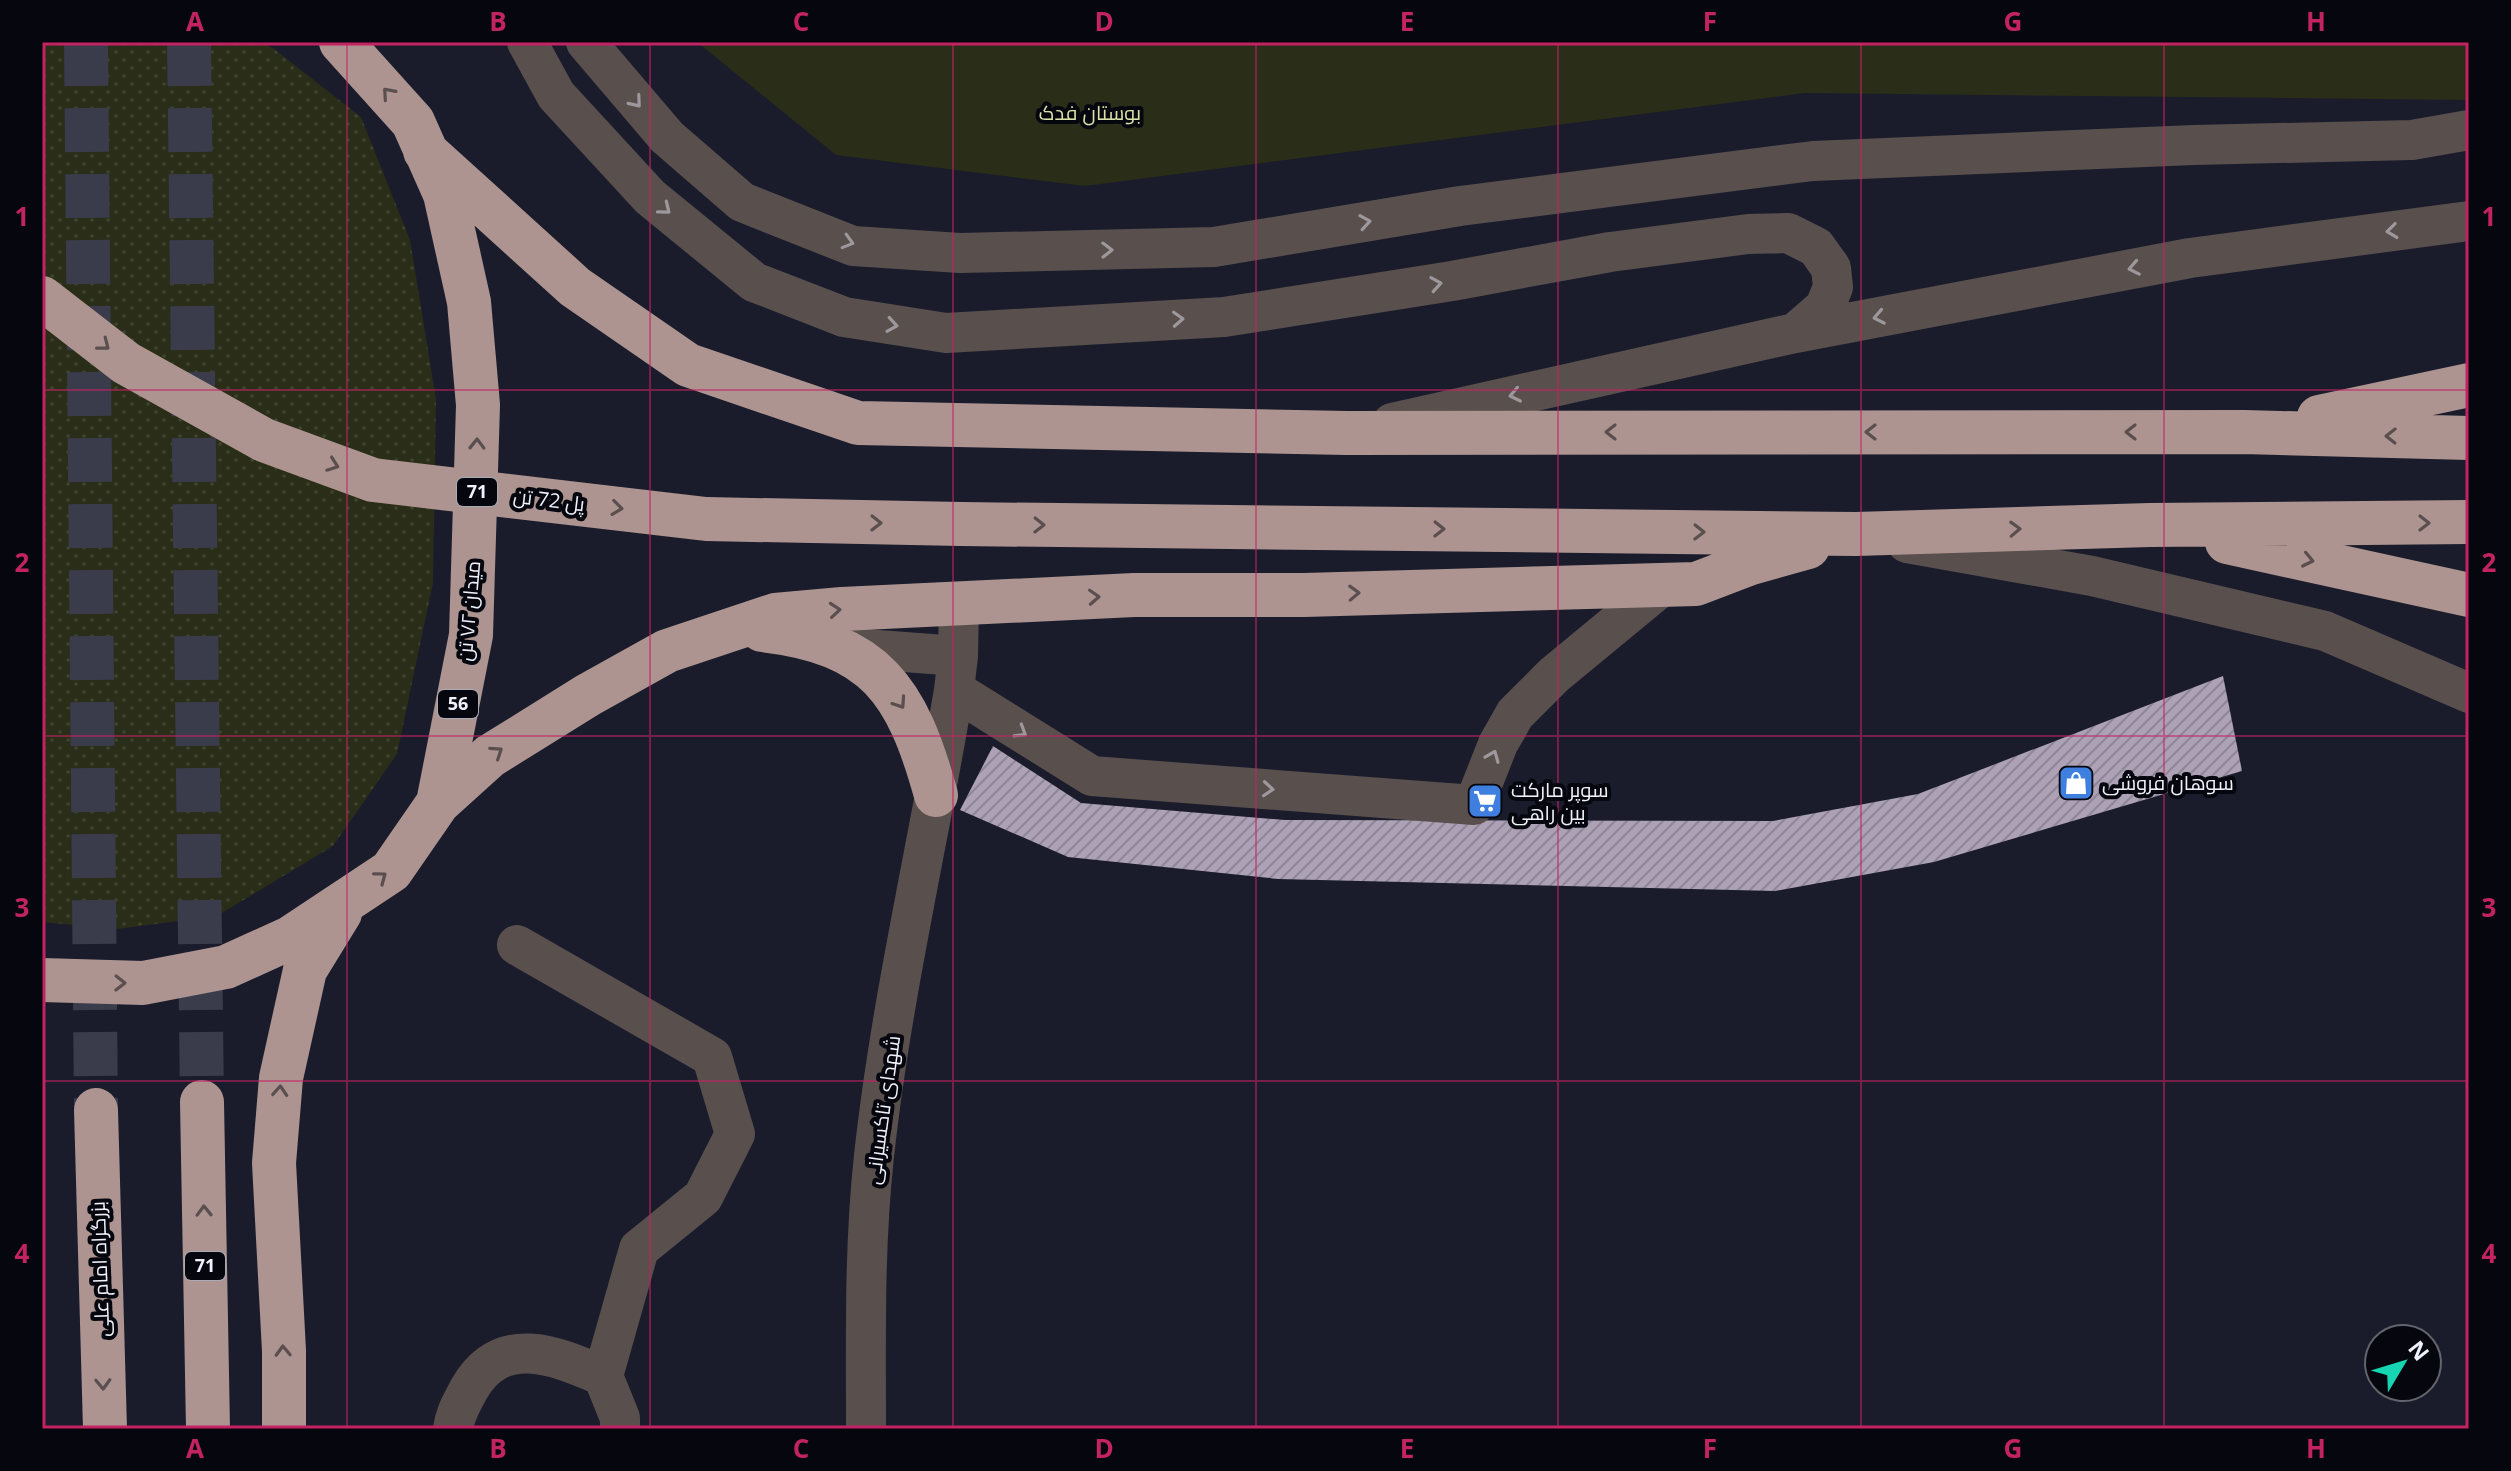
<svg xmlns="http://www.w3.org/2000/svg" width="2511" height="1471" font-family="'Open Sans',Cairo,sans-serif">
  <defs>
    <pattern id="grass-dots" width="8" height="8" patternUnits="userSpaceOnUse" patternTransform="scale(2)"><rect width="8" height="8" fill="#2a2d17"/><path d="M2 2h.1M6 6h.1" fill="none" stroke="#3f422e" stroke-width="1.8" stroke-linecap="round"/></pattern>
    <pattern id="building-hatch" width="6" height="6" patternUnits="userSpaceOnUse" patternTransform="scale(2)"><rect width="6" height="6" fill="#aca1b5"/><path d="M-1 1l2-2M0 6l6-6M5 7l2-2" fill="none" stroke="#8e8696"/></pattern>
  </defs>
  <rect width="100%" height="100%" fill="#1a1c2c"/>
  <path fill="url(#grass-dots)" d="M 42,42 L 261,42 L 274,49 L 361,117 L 410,240 L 436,399 L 433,583 L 397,754 L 333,846 L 217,916 L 117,929 L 42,922 Z"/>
  <path fill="#2a2d17" d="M 697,42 L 2469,42 L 2469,100 L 1805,93 L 1085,186 L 836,155 Z"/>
  <path fill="url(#building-hatch)" d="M 2223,676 L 2242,771 L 1934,862 L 1775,891 L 1278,879 L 1068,857 L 960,810 L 993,746 L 1081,803 L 1285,820 L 1773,821 L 1918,794 Z"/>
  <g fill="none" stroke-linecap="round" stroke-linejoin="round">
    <path stroke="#3a3c4b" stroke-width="44" stroke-dasharray="44 22" stroke-linecap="butt" d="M 86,42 L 96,1110
      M 189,42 L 202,1102"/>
    <path stroke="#594f4d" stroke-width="40" d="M 527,42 L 556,95 L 650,197 L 754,282 L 844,317 L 946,333 L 1224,317 L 1452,281 L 1610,252 L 1748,234 L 1788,233 L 1816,247 L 1831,268 L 1833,287 L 1825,307 L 1795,333
      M 586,42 L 667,137 L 742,202 L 853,246 L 960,253 L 1214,247 L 1460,206 L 1813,161 L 2194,145 L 2412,140 L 2469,130
      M 1392,423 L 1795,333 L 2190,258 L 2469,221
      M 1907,543 L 2092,576 L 2325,631 L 2469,693
      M 838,647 L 958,656
      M 954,690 L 1092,776 L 1474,805 L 1498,744 L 1515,714 L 1554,675 L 1663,585
      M 517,945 L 712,1057 L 735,1134 L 703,1197 L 639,1249 L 603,1376
      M 453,1429 C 455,1413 462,1403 469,1389 C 502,1332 556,1356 603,1376 L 620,1418 L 620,1429
      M 866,1429 C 866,1338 864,1247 874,1156 C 891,1000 928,845 954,690 L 958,656 L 959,604"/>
    <path stroke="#ad9490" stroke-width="44" d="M 425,151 L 575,287 L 688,365 L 858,423 L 1347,433 L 2244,432 L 2469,438
      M 2319,417 L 2469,385
      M 961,524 L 1856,534 L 2150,525 L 2469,522
      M 2227,542 L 2469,595
      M 762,630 C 876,643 907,690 936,795
      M 438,803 L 490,756 L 588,695 L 667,651 L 775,615 L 842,609 L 1134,595 L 1304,595 L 1696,584 L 1751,563 L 1808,547
      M 42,980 L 143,983 L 226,967 L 290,938 L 391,871 L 438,803 L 471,635 L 478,405 L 469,302 L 445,194 L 413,122 L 341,42
      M 202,1102 L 208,1429
      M 96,1110 L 105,1429
      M 284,1429 L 284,1351 L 274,1163 L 281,1078 L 305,970 L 340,913"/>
    <path stroke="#ad9490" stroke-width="44" d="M 42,298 L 126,363 L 264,440 L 373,480 L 706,519 L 961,524"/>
  </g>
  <defs><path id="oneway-chevron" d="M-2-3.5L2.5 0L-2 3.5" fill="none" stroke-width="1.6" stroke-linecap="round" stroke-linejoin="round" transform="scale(2)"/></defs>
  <g stroke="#5a4e4f">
    <use href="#oneway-chevron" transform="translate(388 93) rotate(-131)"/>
    <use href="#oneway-chevron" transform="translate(104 345) rotate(38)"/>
    <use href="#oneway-chevron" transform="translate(1611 432) rotate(180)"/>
    <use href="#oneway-chevron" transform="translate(1871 432) rotate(180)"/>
    <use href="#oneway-chevron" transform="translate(2131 432) rotate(180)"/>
    <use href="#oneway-chevron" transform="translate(2391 436) rotate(-179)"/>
    <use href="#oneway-chevron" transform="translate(477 444) rotate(-89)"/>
    <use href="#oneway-chevron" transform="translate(333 465) rotate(20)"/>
    <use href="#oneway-chevron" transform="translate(617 508) rotate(7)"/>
    <use href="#oneway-chevron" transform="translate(876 523) rotate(1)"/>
    <use href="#oneway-chevron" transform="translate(2424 523)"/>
    <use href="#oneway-chevron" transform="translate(1039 525) rotate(1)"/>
    <use href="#oneway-chevron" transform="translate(1439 529) rotate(1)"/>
    <use href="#oneway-chevron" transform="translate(2015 529) rotate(-2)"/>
    <use href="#oneway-chevron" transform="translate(1699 532) rotate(1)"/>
    <use href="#oneway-chevron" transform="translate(2308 560) rotate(12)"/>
    <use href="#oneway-chevron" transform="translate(1354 593) rotate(-2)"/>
    <use href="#oneway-chevron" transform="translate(1094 597) rotate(-3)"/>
    <use href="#oneway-chevron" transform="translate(835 610) rotate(-5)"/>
    <use href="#oneway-chevron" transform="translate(900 703) rotate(56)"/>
    <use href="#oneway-chevron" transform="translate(497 752) rotate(-34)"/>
    <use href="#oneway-chevron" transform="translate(381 877) rotate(-37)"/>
    <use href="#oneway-chevron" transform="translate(120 983) rotate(1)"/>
    <use href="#oneway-chevron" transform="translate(280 1091) rotate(-86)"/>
    <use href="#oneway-chevron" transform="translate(204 1211) rotate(-91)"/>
    <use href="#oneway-chevron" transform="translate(283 1351) rotate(-92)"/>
    <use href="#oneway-chevron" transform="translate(103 1384) rotate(88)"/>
  </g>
  <g stroke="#9c989c">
    <use href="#oneway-chevron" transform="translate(636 102) rotate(50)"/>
    <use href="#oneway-chevron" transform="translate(665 209) rotate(39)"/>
    <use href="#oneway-chevron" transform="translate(1365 222) rotate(-9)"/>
    <use href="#oneway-chevron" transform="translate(2392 231) rotate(173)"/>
    <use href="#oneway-chevron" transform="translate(848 242) rotate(16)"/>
    <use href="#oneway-chevron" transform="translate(1107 250) rotate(-1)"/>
    <use href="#oneway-chevron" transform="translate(2134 268) rotate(169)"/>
    <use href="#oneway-chevron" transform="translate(1436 284) rotate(-9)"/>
    <use href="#oneway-chevron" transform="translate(1879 317) rotate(169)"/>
    <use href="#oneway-chevron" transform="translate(1178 319) rotate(-3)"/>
    <use href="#oneway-chevron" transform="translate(892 325) rotate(9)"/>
    <use href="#oneway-chevron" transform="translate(1515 395) rotate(168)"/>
    <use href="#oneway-chevron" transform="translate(1021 732) rotate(32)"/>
    <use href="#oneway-chevron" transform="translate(1493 756) rotate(-68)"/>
    <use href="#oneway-chevron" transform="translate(1268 789) rotate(4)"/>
  </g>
  <path fill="none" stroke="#c42363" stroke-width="2" stroke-opacity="0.55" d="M 347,42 L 347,1429M 650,42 L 650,1429M 953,42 L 953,1429M 1256,42 L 1256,1429M 1558,42 L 1558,1429M 1861,42 L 1861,1429M 2164,42 L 2164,1429M 42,390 L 2469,390M 42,736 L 2469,736M 42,1081 L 2469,1081"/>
  <defs>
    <symbol id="shop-square" viewBox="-11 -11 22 22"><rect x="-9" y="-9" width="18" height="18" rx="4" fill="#3f7fe0" stroke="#06070e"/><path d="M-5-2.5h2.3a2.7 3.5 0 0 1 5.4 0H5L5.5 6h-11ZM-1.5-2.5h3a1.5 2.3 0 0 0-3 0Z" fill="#fff"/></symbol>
    <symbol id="supermarket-square" viewBox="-11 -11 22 22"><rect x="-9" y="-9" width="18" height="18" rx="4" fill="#3f7fe0" stroke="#06070e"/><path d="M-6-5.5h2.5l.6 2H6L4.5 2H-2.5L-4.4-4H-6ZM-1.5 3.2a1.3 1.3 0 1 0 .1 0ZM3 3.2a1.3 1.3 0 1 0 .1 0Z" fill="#fff"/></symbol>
  </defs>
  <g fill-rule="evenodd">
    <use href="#shop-square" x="2056" y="763" width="40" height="40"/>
    <use href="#supermarket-square" x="1465" y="781" width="40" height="40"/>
  </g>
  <g text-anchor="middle" stroke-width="8" stroke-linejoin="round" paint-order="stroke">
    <g fill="#06070e" stroke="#a9abb5" stroke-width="2">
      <rect x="457" y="478" width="40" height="28" rx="6"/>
      <rect x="438" y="690" width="40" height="28" rx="6"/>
      <rect x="185" y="1252" width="40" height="28" rx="6"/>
    </g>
    <g font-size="18" font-weight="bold" fill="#eff1fc">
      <text x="477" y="498">71</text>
      <text x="458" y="710">56</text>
      <text x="205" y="1272">71</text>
    </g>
    <g font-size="20" fill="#dbe2a7" stroke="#06070e">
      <text x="1090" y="120">بوستان فدک</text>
    </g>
    <g font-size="20" fill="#eff1fc" stroke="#06070e">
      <text transform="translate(549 500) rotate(7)" y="7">پل 72 تن</text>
      <text transform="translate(469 611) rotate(-85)" y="7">میدان ۷۲ تن</text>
      <text transform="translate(883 1110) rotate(-82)" y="7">شهدای تاکسیرانی</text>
      <text transform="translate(100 1269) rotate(-92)" y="7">بزرگراه امام علی</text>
    </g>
    <g font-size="20" fill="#eff1fc" stroke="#06070e" text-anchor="start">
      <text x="2102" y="790">سوهان فروشی</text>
      <text x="1511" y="797">سوپر مارکت<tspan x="1511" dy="23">بین راهی</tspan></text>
    </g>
  </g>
  <rect width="2511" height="1471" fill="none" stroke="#06070e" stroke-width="88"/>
  <g transform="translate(2403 1363) rotate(52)"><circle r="38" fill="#06070e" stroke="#63656d" stroke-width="2"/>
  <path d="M0-6L14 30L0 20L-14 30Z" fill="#16d5b3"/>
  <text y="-12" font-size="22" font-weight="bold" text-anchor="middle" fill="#eff1fc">N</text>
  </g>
  <rect x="44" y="44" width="2423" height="1383" fill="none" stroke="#c42363" stroke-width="3"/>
  <g font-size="26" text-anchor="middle" font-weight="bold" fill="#c42363">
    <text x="195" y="31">A</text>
    <text x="498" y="31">B</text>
    <text x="801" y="31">C</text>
    <text x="1104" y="31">D</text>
    <text x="1407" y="31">E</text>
    <text x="1710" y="31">F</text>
    <text x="2013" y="31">G</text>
    <text x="2316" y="31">H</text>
    <text x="22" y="226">1</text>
    <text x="2489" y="226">1</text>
    <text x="22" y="572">2</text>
    <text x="2489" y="572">2</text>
    <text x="22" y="917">3</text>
    <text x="2489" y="917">3</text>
    <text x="22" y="1263">4</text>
    <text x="2489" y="1263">4</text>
    <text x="195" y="1458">A</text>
    <text x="498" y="1458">B</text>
    <text x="801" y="1458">C</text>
    <text x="1104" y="1458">D</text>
    <text x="1407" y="1458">E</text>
    <text x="1710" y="1458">F</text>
    <text x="2013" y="1458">G</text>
    <text x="2316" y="1458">H</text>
  </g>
</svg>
